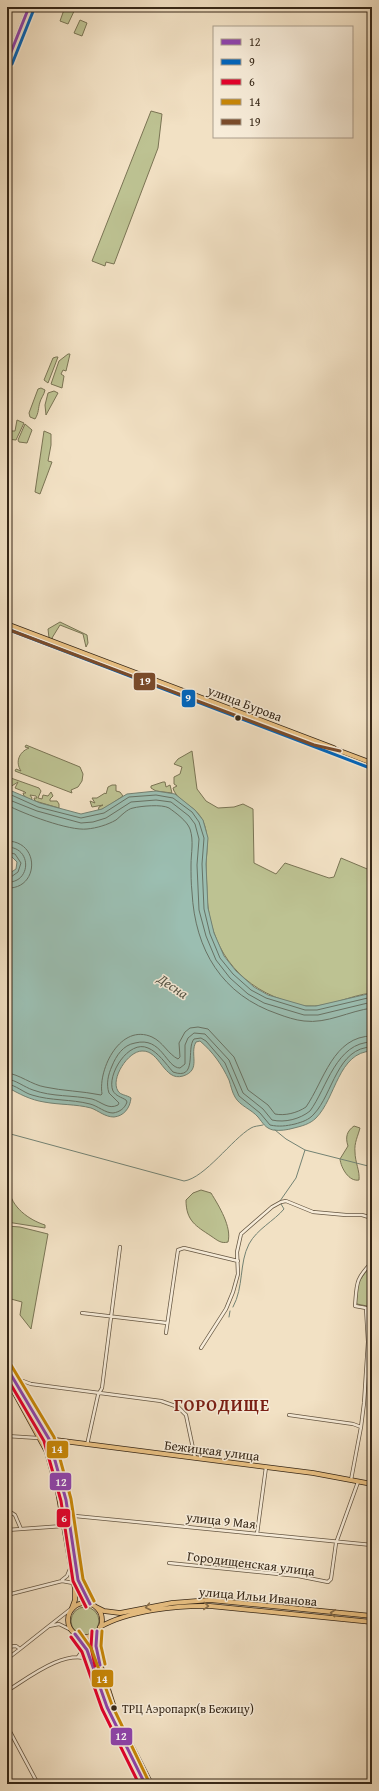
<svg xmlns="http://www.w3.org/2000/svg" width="379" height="1791" font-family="'Gentium Book Plus',serif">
  <rect width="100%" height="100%" fill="#f2e1c4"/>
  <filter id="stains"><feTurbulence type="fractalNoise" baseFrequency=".005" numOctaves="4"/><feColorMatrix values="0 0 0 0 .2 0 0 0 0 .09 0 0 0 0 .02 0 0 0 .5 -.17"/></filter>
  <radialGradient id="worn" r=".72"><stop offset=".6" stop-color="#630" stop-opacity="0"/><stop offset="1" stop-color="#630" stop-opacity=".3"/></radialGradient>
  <path fill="#bdc292" stroke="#7a7454" d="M 65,7 L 76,7 L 68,24 L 60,21 Z
    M 80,20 L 87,23 L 82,36 L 74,33 Z
    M 151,111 L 162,114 L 158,148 L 114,264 L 106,262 L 105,266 L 92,261 Z
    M 68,354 L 70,354 L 66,371 L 63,370 L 61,374 L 64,376 L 62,388 L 51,384 L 59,361 Z
    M 56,357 L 58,357 L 48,383 L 44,380 L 53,358 Z
    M 41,388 L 45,390 C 44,395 41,398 40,402 C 38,408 39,413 35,419 L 30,417 L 29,413 L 38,389 Z
    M 54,391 L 58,393 L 46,415 L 45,405 L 48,393 Z
    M 17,420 L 24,423 L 16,440 L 7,439 L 7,431 L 15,431 Z
    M 25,424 L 32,430 L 27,443 L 19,442 L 18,440 Z
    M 44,431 L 51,434 L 51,445 L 48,461 L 52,462 L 40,494 L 35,492 Z
    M 60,622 L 87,635 L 88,643 L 86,647 L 83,634 L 60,625 L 52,638 L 53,640 L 49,638 L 48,629 Z
    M 26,745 L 80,767 L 83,774 L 82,781 L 78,787 L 71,790 L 72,793 L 15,771 L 16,769 L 21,771 C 15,762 19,752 29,748 L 25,747 Z
    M 192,751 L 197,789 L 206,801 L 218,808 L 234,807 L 243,804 L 253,809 L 254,863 L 276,874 L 285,863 L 329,878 L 334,877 L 341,858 L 372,871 L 372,993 C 350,995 329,1008 306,1006 C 298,1006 290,1002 283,1000 C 236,984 210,946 207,897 C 207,885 206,874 206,863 C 207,849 209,835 203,821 C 197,807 180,803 174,791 L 173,788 L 177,786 L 174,784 L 174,777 L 180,774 L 182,767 L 174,764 L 178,759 Z
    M 7,774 L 9,775 L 8,777 L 39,788 L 41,791 L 38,798 L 42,799 L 43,795 L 48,796 L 51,792 L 53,796 L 50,799 L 50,801 L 57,801 L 59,804 L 59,808 L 35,801 L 34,798 L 37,798 L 36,796 L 30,795 L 32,798 L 31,800 L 24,796 L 23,793 L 26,793 L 25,792 L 15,788 L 18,782 L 7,789 Z
    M 163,782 L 165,782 L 166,787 L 170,785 L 172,793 L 156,791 L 151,788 L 151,786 Z
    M 112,785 L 116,785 L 116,791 L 120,792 L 123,796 L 107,807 L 98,811 L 99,807 L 103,805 L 92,807 L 90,801 L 95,803 L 92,798 L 97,798 L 105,793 L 106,794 L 108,787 Z
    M 354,1126 L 360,1128 C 358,1136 354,1143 355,1152 C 355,1162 360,1171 359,1180 C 349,1182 341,1168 340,1159 L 348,1146 C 345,1137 347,1131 354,1126 Z
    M 7,1165 C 12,1178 7,1179 9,1189 C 11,1207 29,1220 45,1225 L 45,1228 L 7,1222 Z
    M 201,1190 L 211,1193 C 219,1206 232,1227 228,1242 C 221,1244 217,1240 211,1236 C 196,1226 186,1221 186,1200 L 193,1193 Z
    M 7,1226 L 20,1227 L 48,1234 L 31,1329 L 20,1315 L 22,1302 L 11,1299 L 11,1295 L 7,1293 Z
    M 367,1270 L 372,1273 L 372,1307 L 357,1304 L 356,1302 L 358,1283 Z
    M 370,1319 L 372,1319 L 372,1381 L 366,1381 Z
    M71 1621a14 14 0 1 1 28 0a14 14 0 1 1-28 0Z"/>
  <path fill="#9bbeb1" stroke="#738273" d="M 7,789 L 40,803 L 81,814 L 102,809 L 127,794 L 156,791 L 175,794 L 195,810 L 203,820 L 208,838 L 206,864 L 208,908 L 214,933 L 224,956 L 236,971 L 254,987 L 268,995 L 306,1006 L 316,1006 L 372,993 L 372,1051 C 338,1052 336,1098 316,1118 C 310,1124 302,1126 294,1128 C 287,1130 280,1131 273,1130 C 265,1128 263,1123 258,1117 C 251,1109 240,1106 235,1097 C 232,1092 231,1086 229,1080 C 222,1065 213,1052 200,1041 L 196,1042 C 189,1054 202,1070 183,1076 C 164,1082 160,1050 142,1051 C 128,1051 110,1079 118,1091 C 120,1095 127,1095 131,1098 C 130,1108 124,1116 114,1117 C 105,1117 99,1111 91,1108 C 76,1104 60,1105 44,1102 C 31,1100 19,1094 7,1087 L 7,872 L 10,873 L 16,869 L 17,862 L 12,857 L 7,856 Z"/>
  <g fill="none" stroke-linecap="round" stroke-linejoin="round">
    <path stroke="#687264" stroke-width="1" d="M 7,793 L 38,807 L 81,818 L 104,813 L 129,797 L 156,795 L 173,798 L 192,812 L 199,822 L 204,838 L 202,864 L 204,909 L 210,934 L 220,958 L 233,974 L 251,990 L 266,998 L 305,1010 L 317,1010 L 372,997
      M 7,799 L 37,811 L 81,823 L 93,822 L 106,818 L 131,802 L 156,800 L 171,802 L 189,816 L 195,824 L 199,839 L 197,865 L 199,910 L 206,936 L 216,960 L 230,978 L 248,994 L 264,1003 L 304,1015 L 318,1015 L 372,1002
      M 7,805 C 24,814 69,831 87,829 C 97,828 107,825 116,820 C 121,816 127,809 133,808 C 141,806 162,804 169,808 C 176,813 187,821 190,829 C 194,841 191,853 191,865 C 191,874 191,883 192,892 C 195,950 222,995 278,1014 C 286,1017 295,1020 304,1021 C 327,1024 349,1011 372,1008
      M 7,841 C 41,841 39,890 7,888
      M 7,847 C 33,847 31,884 7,882
      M 7,852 L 15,854 L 21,863 L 18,872 L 11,877 L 7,876
      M 7,1073 C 19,1074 32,1085 45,1087 C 63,1091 82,1091 101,1095 L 102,1094 C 98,1068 121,1023 152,1037 C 163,1042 168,1054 178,1059 L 180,1057 L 179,1043 L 185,1032 L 190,1028 L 198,1027 L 208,1029 L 234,1057 L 248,1090 L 268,1105 L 275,1114 C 285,1116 297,1113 306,1107 C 324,1081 333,1036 372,1036
      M 7,1079 C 16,1080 24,1087 33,1090 C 52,1097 73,1095 92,1099 C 102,1102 108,1110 118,1105 L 119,1103 L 109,1093 C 106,1084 108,1075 112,1066 C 116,1056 123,1045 135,1043 C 162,1036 166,1068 180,1068 L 185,1064 L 185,1045 L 188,1038 L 194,1033 L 205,1034 L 229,1060 L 243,1093 L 263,1109 L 272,1120 C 285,1123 300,1119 310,1111 C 327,1088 336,1042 372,1042
      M 7,1084 C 16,1085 24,1093 32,1095 C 51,1101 71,1099 90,1104 C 98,1106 105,1113 113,1113 C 120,1112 125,1108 127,1102 L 126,1100 C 121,1097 116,1096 113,1091 C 106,1075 129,1039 148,1048 C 158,1052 166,1064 173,1072 C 198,1081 186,1048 194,1039 L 201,1038 L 206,1041 L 225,1063 L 239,1096 L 260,1113 L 270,1125 C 279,1127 286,1126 295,1124 C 302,1122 309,1120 314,1114 C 333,1094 337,1047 372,1047"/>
    <path stroke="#738273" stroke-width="1" d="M 275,1130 L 286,1139 L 305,1150
      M 7,1133 L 184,1181 C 205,1178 232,1139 251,1128 C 254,1126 259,1126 263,1125
      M 280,1201 L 296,1178 L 305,1150 L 372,1167
      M 233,1307 C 244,1287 239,1263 249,1244 C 257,1229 274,1221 284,1209 L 281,1204
      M 229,1317 L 230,1311"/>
    <defs>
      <path id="minor" d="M 82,1313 L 167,1323
        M 166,1333 L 178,1250 L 184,1248 L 238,1261
        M 201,1348 L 226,1309 L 233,1292 L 238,1274 L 237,1252 L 241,1234 L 272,1207 L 281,1202 L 286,1201 L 313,1212 L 346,1215 L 362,1215 L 372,1218
        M 23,1381 L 31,1384 L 161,1401 L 178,1407 L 186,1415 L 195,1458
        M 289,1415 L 353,1424 L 361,1427
        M 7,1436 L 38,1438
        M 87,1445 L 98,1395 L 102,1388 L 120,1247
        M 351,1480 L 361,1427 L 364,1403 L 368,1342 L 366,1308 L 355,1306 C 357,1283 355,1280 372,1262
        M 7,1510 L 15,1515 L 21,1529
        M 68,1517 L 75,1516 L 372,1545
        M 7,1530 L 63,1526
        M 257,1534 L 266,1467
        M 169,1563 L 298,1576 L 328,1582 L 331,1579 L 336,1543 L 358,1482
        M 62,1580 L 67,1576 L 70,1569
        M 7,1595 L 62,1581 L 73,1583
        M 71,1630 L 59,1624 L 49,1626 L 72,1608
        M 7,1647 L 16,1646 L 20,1649 L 49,1626
        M 78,1657 L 83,1650 L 83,1646
        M 7,1659 L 20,1649
        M 7,1691 C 28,1678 65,1648 91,1660
        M 7,1726 L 38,1784"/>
      <path id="secondary" d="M 7,62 L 29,7"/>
      <path id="primary" d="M 7,624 L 334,748
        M 7,629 L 314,745 L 340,751 L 372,763
        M 7,1368 L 49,1439 L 66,1500 L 78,1580 L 84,1594 L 90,1604
        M 7,1379 L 47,1452 L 58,1492 L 75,1589 L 75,1600 L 72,1608
        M 40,1438 L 313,1473 L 372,1484
        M68 1620a17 17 0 1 1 34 0a17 17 0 1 1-34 0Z
        M 96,1607 L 104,1611 L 120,1613 L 172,1603 L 210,1600 L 372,1616
        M 100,1627 C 127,1611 178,1605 210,1606 L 372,1622
        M 97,1631 L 97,1654 L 117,1717 L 151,1784
        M 75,1634 C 95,1653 96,1683 107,1707 C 118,1733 132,1759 145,1784"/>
    </defs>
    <use href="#minor" stroke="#655642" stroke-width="4"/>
    <use href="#secondary" stroke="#362717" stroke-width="5"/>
    <use href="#primary" stroke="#362717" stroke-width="5.5"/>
    <use href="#minor" stroke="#f7ecd9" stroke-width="2.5"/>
    <use href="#secondary" stroke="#f7ecd9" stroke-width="3.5"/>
    <use href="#primary" stroke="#e9c082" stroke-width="4"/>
    <defs>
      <path id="bus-1" d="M 7,62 L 29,7
        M 7,1368 L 49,1439 L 66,1500 L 78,1580 L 90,1604
        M 97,1631 L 96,1646 L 100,1665
        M 75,1634 L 87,1650 L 107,1707 L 145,1784"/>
      <path id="bus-2" d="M 12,64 L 34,9
        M 7,629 L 370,768"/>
      <path id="bus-3" d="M 7,1378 L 44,1441 L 61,1501 L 73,1581 L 86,1607
        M 92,1631 L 91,1647 L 95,1666
        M 71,1637 L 82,1652 L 102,1709 L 139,1784"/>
      <path id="bus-4" d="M 11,1365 L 54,1437 L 71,1499 L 83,1579 L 94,1601
        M 79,1631 L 91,1648 L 112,1705 L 149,1782
        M 102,1631 L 101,1646 L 105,1664"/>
      <path id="bus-5" d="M 7,629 L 314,745 L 340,751"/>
    </defs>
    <use href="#bus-1" stroke="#f7ecd9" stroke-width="6"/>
    <use href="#bus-2" stroke="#f7ecd9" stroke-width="6"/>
    <use href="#bus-3" stroke="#f7ecd9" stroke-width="6"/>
    <use href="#bus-4" stroke="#f7ecd9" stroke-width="6"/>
    <use href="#bus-5" stroke="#f7ecd9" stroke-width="6"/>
    <use href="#bus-1" stroke="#8e44ad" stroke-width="3"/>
    <use href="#bus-2" stroke="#0065bd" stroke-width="3"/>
    <use href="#bus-3" stroke="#e4002b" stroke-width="3"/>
    <use href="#bus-4" stroke="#c78606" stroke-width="3"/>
    <use href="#bus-5" stroke="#7a4b2a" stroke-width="3"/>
  </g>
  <defs><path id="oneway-chevron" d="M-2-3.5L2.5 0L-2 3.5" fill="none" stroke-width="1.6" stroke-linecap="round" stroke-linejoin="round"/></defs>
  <g stroke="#876c47">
    <use href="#oneway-chevron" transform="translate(206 1606) rotate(2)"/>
    <use href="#oneway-chevron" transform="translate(148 1607) rotate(169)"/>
    <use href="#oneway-chevron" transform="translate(333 1613) rotate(-174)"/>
  </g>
  <g fill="#362717" stroke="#f7ecd9" stroke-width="1.5">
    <circle cx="238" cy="718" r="3.5"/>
    <circle cx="114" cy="1708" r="3.5"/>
  </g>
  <g text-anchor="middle" stroke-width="3" stroke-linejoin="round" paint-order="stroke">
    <g font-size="12" fill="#362717" stroke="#f7ecd9" text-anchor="start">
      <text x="122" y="1713">ТРЦ Аэропарк(в Бежицу)</text>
    </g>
    <g font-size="13" fill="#362717" stroke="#f7ecd9">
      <text transform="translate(245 703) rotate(21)" y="5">улица Бурова</text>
      <text transform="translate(212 1450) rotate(7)" y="5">Бежицкая улица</text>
      <text transform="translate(221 1520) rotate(6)" y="5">улица 9 Мая</text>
      <text transform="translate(251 1563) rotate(7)" y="5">Городищенская улица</text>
      <text transform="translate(258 1596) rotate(5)" y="5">улица Ильи Иванова</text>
    </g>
    <g font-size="14" font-style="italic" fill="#545445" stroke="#f7ecd9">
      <text transform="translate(173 986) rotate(34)" y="5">Десна</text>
    </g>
    <g font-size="17" font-weight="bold" letter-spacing="1" fill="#7a1f14" stroke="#f7ecd9">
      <text x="222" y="1411">ГОРОДИЩЕ</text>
    </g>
  </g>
  <g stroke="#f7ecd9" stroke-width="1.5">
    <rect x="133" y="672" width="23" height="19" rx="4" fill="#7a4b2a"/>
    <rect x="181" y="689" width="15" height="19" rx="4" fill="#0065bd"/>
    <rect x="46" y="1440" width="23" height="19" rx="4" fill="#c78606"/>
    <rect x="49" y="1472" width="23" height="19" rx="4" fill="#8e44ad"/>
    <rect x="56" y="1508" width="15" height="20" rx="4" fill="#e4002b"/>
    <rect x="91" y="1669" width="23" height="19" rx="4" fill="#c78606"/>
    <rect x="110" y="1727" width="23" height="19" rx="4" fill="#8e44ad"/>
  </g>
  <g font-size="11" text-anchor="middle" font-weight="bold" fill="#fff">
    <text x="145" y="685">19</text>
    <text x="188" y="702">9</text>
    <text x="57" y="1453">14</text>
    <text x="61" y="1486">12</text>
    <text x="64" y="1522">6</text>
    <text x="102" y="1683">14</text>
    <text x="121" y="1740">12</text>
  </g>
  <rect width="379" height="1791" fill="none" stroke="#f2e1c4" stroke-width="24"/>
  <rect x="8" y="8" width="363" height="1775" fill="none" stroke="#362717" stroke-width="2"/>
  <rect x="12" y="12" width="355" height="1767" fill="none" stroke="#362717"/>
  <rect x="213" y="26" width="140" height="112" fill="#f7ecd9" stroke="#aa9d8b"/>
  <rect x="221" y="39" width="20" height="6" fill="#8e44ad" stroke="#aa9d8b"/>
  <text x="249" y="46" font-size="12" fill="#362717">12</text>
  <rect x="221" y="59" width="20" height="6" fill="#0065bd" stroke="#aa9d8b"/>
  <text x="249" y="66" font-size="12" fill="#362717">9</text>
  <rect x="221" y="79" width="20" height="6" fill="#e4002b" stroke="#aa9d8b"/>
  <text x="249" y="86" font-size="12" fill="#362717">6</text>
  <rect x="221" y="99" width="20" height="6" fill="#c78606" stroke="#aa9d8b"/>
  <text x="249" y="106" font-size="12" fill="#362717">14</text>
  <rect x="221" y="119" width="20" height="6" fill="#7a4b2a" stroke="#aa9d8b"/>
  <text x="249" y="126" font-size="12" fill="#362717">19</text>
  <rect width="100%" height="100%" filter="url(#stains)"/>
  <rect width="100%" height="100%" fill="url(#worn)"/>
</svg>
